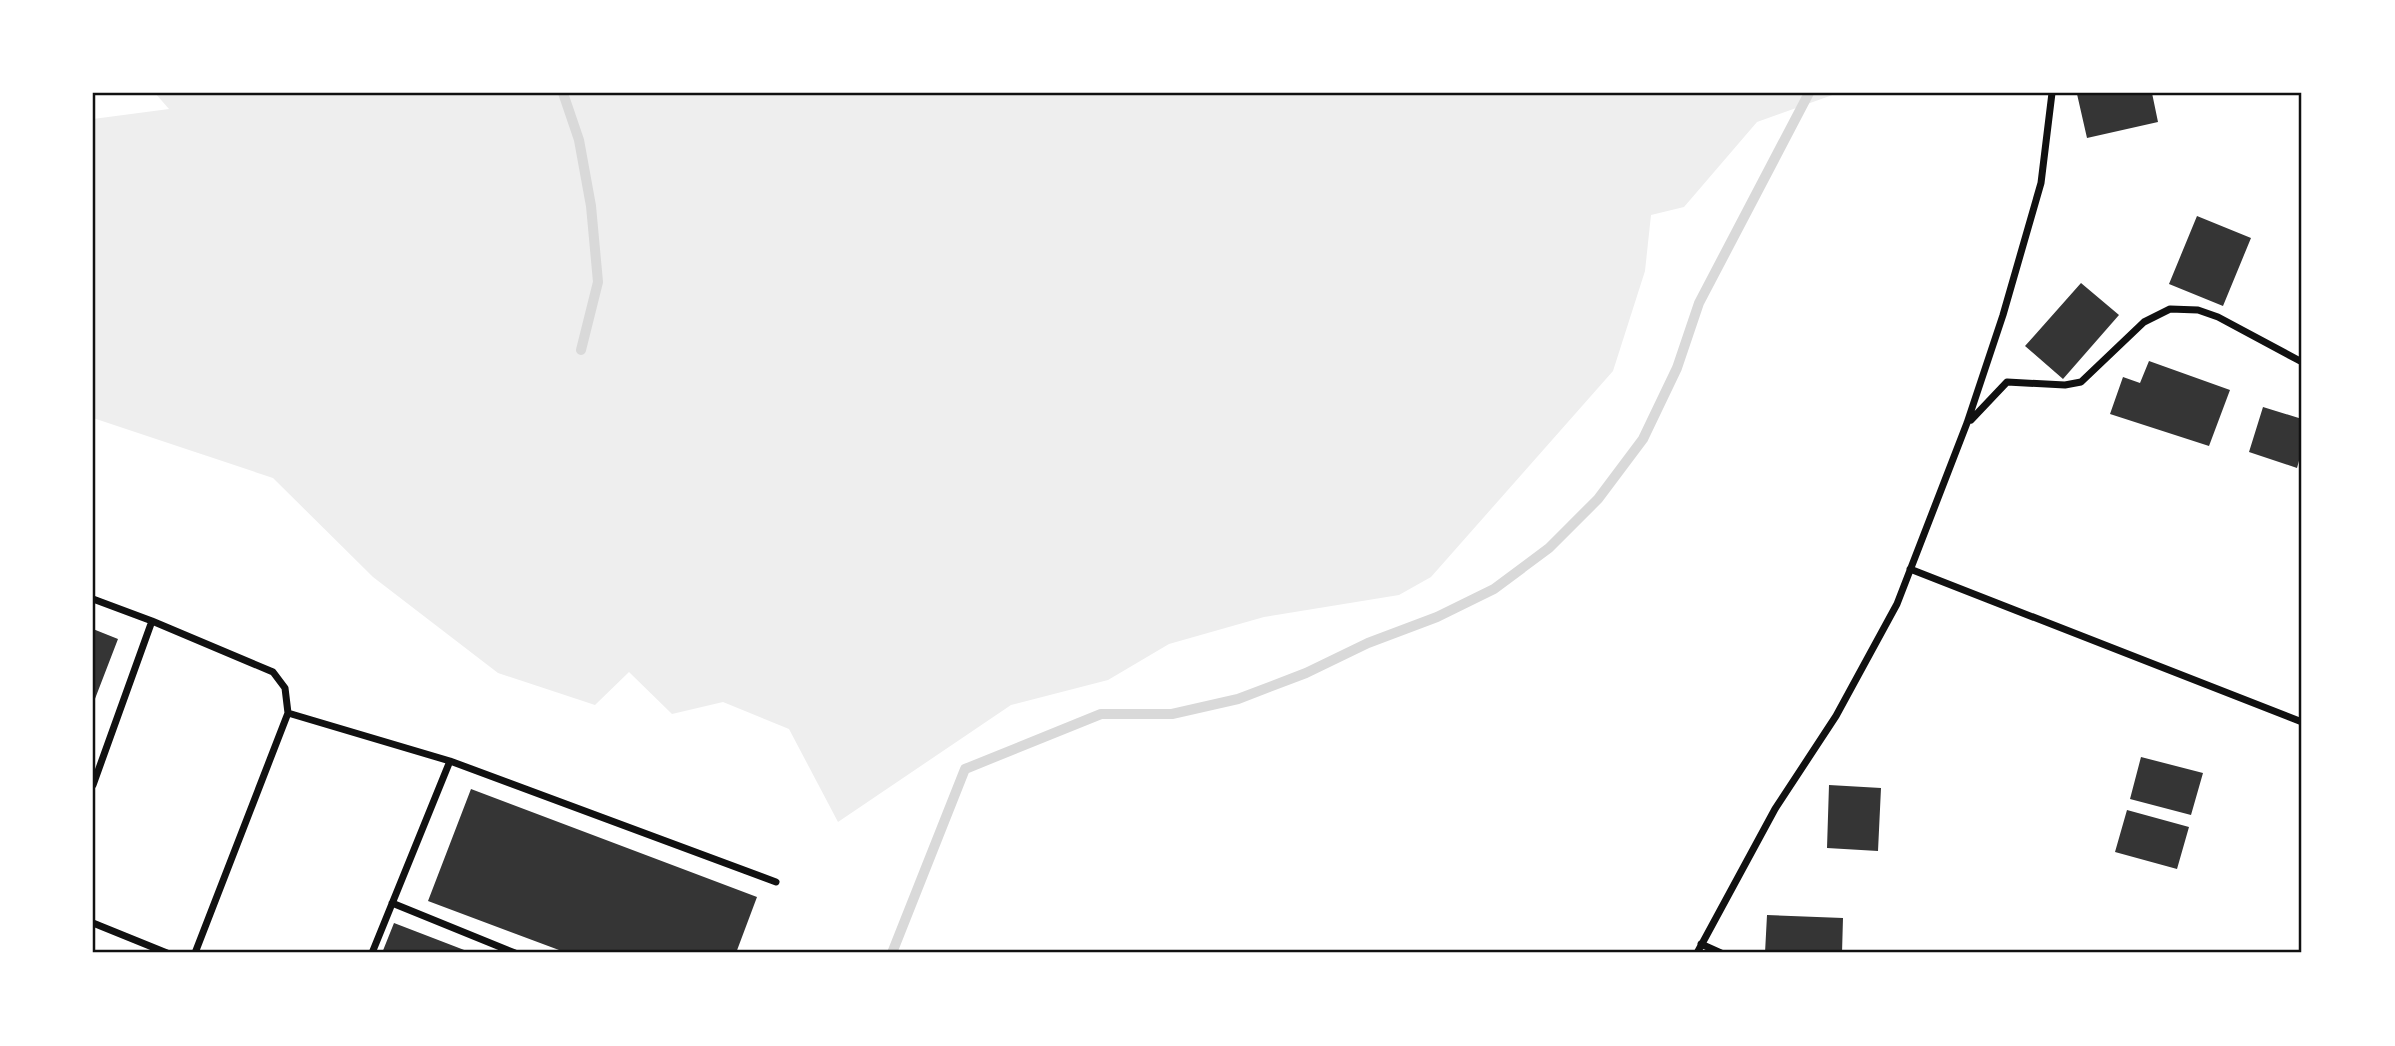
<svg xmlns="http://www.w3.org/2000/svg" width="2395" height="1046" font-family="'Work Sans',sans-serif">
  <rect width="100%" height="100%" fill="#fff"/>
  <path fill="#eee" d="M 155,93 L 1838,93 L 1757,122 L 1684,207 L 1651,215 L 1645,271 L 1613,371 L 1431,577 L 1399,595 L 1264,617 L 1169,644 L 1108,680 L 1011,705 L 838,822 L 789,729 L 723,702 L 672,714 L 629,672 L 595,705 L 498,673 L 373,577 L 273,478 L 93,418 L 93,119 L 169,109 Z"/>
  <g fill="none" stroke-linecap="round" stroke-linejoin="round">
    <path stroke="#d9d9d9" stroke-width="10" d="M 563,93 L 579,140 L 591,206 L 598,282 L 581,350
      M 892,953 L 965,769 L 1101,714 L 1172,714 L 1238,699 L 1306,673 L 1368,643 L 1437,617 L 1494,589 L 1549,548 L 1598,499 L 1643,439 L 1677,368 L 1699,303 L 1809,93"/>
  </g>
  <path fill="#353535" d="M 2085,93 L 2152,93 L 2158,122 L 2087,138 L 2077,94 Z
    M 2197,216 L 2251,238 L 2223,306 L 2169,284 Z
    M 2081,283 L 2119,315 L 2063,379 L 2025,346 Z
    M 2149,361 L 2230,390 L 2209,446 L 2110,414 L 2123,377 L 2140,383 Z
    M 2263,407 L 2302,419 L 2302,450 L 2297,468 L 2249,452 Z
    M 93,629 L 118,639 L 93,704 Z
    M 2141,757 L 2203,773 L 2191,815 L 2130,799 Z
    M 1829,785 L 1881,788 L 1878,851 L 1827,848 Z
    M 471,789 L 757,897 L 736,953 L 567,953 L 428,901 Z
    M 2127,810 L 2189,827 L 2177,869 L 2115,852 Z
    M 1767,915 L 1843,918 L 1842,953 L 1765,953 Z
    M 394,923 L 472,953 L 382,953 Z"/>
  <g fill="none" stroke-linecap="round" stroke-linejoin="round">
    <path stroke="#111" stroke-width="7" d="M 1971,420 L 2007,382 L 2065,385 L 2081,382 L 2144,322 L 2170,309 L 2198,310 L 2218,317 L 2302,362
      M 1910,569 L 2302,722
      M 93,599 L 152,621 L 273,672 L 285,688 L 288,713 L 195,953
      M 288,713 L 450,761 L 372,953
      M 450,761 L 776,882
      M 93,785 L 152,621
      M 392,903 L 515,953
      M 93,923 L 167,953
      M 1701,944 L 1721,953
      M 1697,953 L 1775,809 L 1836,716 L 1897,604 L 1967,423 L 2003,315 L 2041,183 L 2052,93"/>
  </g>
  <rect width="2395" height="1046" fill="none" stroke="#ffffff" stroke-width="189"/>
  <rect x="94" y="94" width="2206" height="857" fill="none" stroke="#111" stroke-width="2.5"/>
</svg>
